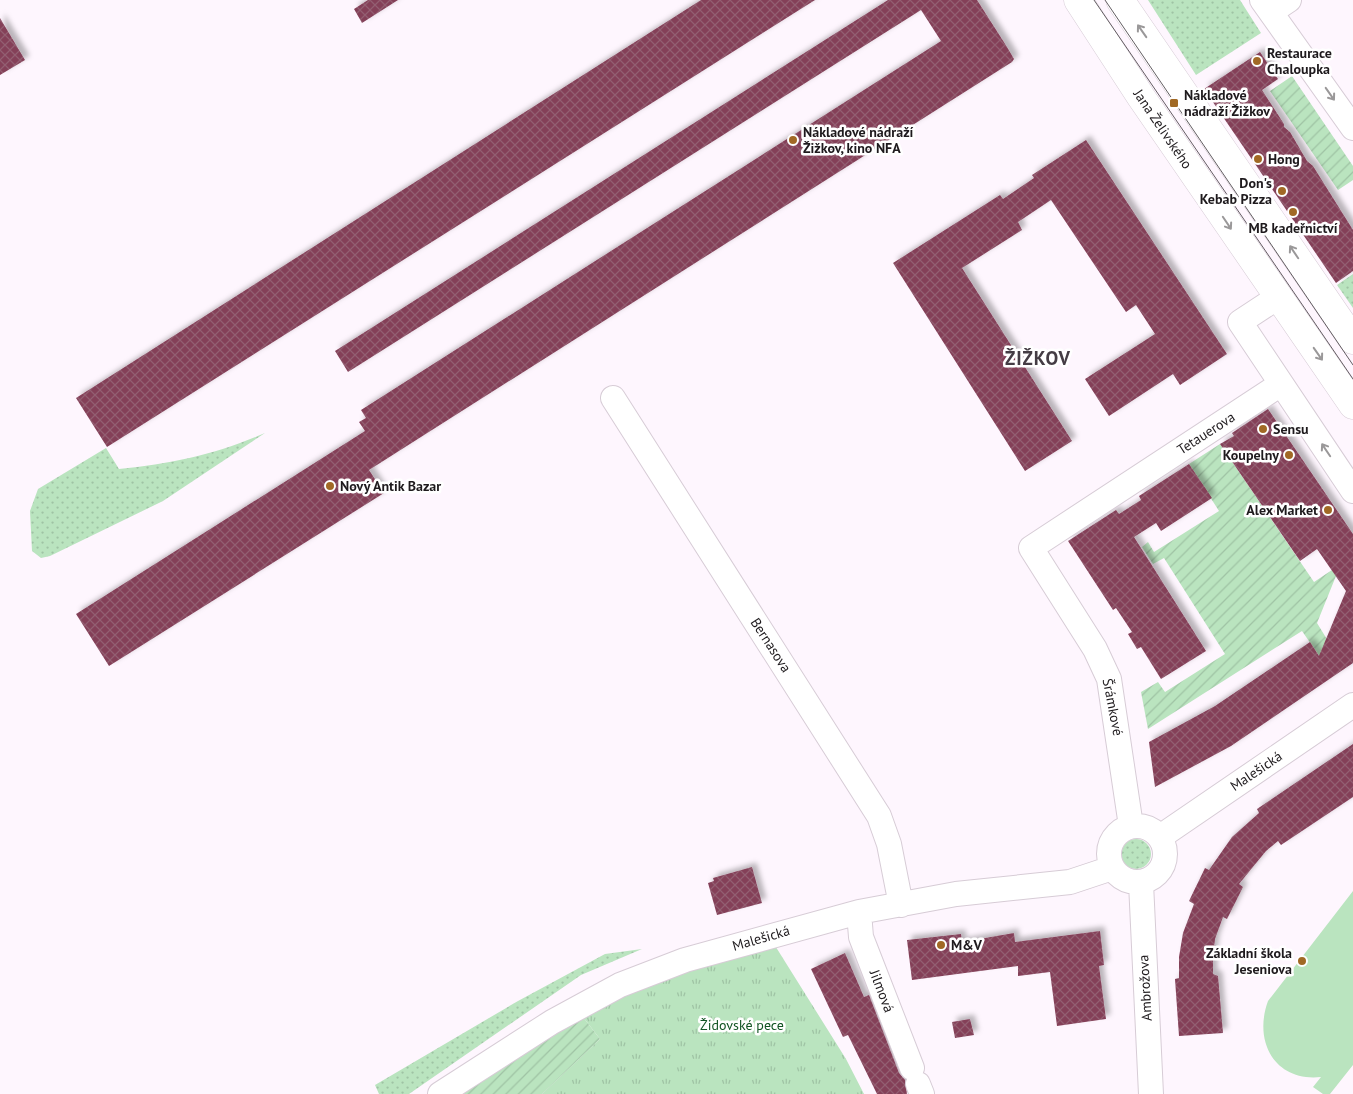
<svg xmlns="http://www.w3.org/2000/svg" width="1353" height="1094" font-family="'PT Sans',sans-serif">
  <defs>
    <pattern id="grass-dots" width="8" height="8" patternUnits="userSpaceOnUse" patternTransform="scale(1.25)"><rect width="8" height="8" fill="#bae4bf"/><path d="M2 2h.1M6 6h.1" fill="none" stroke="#9fc3a4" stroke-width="1.8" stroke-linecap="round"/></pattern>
    <pattern id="park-tufts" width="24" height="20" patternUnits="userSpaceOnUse" patternTransform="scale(1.25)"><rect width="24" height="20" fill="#bae4bf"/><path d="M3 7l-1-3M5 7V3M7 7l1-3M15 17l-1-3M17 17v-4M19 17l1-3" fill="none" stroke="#9fc3a4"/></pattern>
    <pattern id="garden-furrows" width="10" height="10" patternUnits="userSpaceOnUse" patternTransform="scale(1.25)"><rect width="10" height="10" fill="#bae4bf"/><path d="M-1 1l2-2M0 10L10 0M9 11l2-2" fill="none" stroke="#9fc3a4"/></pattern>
    <pattern id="building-cross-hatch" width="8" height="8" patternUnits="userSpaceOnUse" patternTransform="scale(1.25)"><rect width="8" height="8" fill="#843f58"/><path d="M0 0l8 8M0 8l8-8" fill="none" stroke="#925e71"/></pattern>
    <filter id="shadow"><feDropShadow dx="4.5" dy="-4.5" stdDeviation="2.5" flood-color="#0004"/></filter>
  </defs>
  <rect width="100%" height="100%" fill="#fef6fe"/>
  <path fill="url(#grass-dots)" d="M 1148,0 L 1240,0 L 1261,33 L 1196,75 Z
    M 1353,274 L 1353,308 L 1337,285 Z
    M 265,433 L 163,501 L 50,556 L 41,558 L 32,551 L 30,511 L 38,489 L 106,448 L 119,469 C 172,464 217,454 265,433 Z
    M1121 854a15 15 0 1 1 30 0a15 15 0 1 1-30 0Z
    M 642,949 L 581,975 L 409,1094 L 379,1094 L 375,1085 L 518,1001 L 605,954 Z"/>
  <path fill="url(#park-tufts)" d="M 774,944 L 846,1059 L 864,1094 L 542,1094 L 600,1039 L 583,1017 L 618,996 L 658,979 Z"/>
  <path fill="url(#garden-furrows)" d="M 1292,76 L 1353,166 L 1353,180 L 1338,190 L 1270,91 Z
    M 1220,444 L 1314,582 L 1332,570 L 1336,576 L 1317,623 L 1333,649 L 1320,657 L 1302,631 L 1148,729 L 1141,692 L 1158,682 L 1165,692 L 1225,654 L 1164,558 L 1153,564 L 1142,547 L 1148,542 L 1154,552 L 1219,511 L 1189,464 Z
    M 583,1017 L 600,1039 L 542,1094 L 460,1094 L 533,1046 Z"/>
  <path fill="#bae4bf" d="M 1353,891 L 1353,1065 L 1330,1094 L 1323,1094 L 1313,1087 L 1321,1077 C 1275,1082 1253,1042 1268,1001 Z"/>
  <path fill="url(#building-cross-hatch)" filter="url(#shadow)" d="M 368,0 L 398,0 L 362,23 L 354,9 Z
    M 701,0 L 815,0 L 107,447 L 76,398 Z
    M 888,0 L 977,0 L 1007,47 L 1014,59 L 1012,62 L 369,470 L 384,493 L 109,666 L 76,614 L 365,431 L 359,422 L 366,418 L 361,410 L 941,41 L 921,10 L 348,372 L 335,351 Z
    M 0,18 L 25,60 L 0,75 Z
    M 1260,52 L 1278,79 L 1262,90 L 1284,124 L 1284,127 L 1290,132 L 1307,161 L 1313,166 L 1353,230 L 1353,271 L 1336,283 L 1204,89 Z
    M 1086,140 L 1227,354 L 1180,385 L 1173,374 L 1109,416 L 1085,379 L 1155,334 L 1136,305 L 1126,312 L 1051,200 L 1018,222 L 1022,230 L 962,268 L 1072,441 L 1025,471 L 893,263 L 1000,195 L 1003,199 L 1034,178 L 1032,175 Z
    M 1268,409 L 1353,534 L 1353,663 L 1231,746 L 1155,787 L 1149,742 L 1215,706 L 1310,642 L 1319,656 L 1346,591 L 1317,549 L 1300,561 L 1220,444 L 1234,436 L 1232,433 Z
    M 1189,464 L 1212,498 L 1161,531 L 1156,523 L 1134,537 L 1206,651 L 1161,679 L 1141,647 L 1137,649 L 1128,634 L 1132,632 L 1116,608 L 1113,610 L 1068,541 L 1116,510 L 1119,514 L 1141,500 L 1139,496 Z
    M 1353,744 L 1353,797 L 1281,845 L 1278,841 L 1266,851 L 1239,884 L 1243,887 L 1227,919 L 1223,917 L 1215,939 L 1213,956 L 1213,974 L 1218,976 L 1223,1033 L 1179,1036 L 1175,979 L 1179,978 L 1179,957 L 1183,933 L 1194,904 L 1189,901 L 1205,868 L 1209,870 L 1232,837 L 1259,813 L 1257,809 Z
    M 752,867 L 762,903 L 717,915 L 708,883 L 714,881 L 713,878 Z
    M 1100,931 L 1104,965 L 1099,966 L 1106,1019 L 1057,1026 L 1050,972 L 1018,976 L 1018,966 L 912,980 L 907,940 L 961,934 L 962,942 L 1014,933 L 1015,942 Z
    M 845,953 L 864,997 L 869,995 L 899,1073 L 905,1080 L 907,1094 L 877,1094 L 848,1035 L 843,1037 L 811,969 Z
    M 970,1019 L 974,1035 L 955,1038 L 952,1022 Z"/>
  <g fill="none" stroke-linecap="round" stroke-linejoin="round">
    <defs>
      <path id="minor" d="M 1262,0 L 1353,128
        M 1271,12 L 1289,0
        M 1278,297 L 1240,322 L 1353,491
        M 613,398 L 879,816 L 889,844 L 901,905
        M1109 854a28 28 0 1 1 56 0a28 28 0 1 1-56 0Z
        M 1131,826 L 1109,679 L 1095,649 L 1031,548 L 1281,384
        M 1160,837 L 1353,705
        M 1141,883 L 1151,1094
        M 859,912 L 861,937 L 912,1068
        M 918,1084 L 922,1094
        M 440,1094 L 552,1022 L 620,985 L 685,960 L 859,912 L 956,894 L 1070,882 L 1112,868"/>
      <path id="major" d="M 1078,0 L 1141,97 L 1353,405
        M 1120,0 L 1353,340"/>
    </defs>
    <use href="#minor" stroke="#d7ccd6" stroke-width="26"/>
    <use href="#major" stroke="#d7ccd6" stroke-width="29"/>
    <use href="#minor" stroke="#fff" stroke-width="24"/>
    <use href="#major" stroke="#fff" stroke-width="28"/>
    <path stroke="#635d62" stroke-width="1" d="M 1094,0 L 1353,379
      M 1105,0 L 1353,365"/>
  </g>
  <defs><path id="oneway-shaft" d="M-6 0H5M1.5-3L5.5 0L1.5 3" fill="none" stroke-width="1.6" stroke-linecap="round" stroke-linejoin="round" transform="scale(1.25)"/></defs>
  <g stroke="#9a9899">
    <use href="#oneway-shaft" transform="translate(1142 31) rotate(-125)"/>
    <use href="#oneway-shaft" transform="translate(1330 94) rotate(55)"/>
    <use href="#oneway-shaft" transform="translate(1227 223) rotate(56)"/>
    <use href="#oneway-shaft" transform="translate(1294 252) rotate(-124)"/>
    <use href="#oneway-shaft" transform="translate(1318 354) rotate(55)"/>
    <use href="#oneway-shaft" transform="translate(1326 450) rotate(-124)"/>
  </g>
  <g fill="#a16925" stroke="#fff" stroke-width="2">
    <circle cx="1257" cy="61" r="5"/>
    <rect x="1169" y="98" width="10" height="10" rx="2.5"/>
    <circle cx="793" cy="140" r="5"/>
    <circle cx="1258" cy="159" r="5"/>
    <circle cx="1282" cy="191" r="5"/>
    <circle cx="1293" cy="212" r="5"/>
    <circle cx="1263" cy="429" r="5"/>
    <circle cx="1289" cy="455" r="5"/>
    <circle cx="330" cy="486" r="5"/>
    <circle cx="1328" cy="510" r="5"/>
    <circle cx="941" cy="945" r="5"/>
    <circle cx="1302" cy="961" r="5"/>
  </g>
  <g text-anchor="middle" stroke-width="5" stroke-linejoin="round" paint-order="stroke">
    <g font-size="14" font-weight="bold" fill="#1e1a1d" stroke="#fff" text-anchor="start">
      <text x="1267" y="58">Restaurace<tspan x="1267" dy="16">Chaloupka</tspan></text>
      <text x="1184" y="100">Nákladové<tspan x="1184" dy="16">nádraží Žižkov</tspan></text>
      <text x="803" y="137">Nákladové nádraží<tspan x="803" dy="16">Žižkov, kino NFA</tspan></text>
      <text x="1268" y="164">Hong</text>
      <text x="1272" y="188" text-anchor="end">Don's<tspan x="1272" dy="16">Kebab Pizza</tspan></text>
      <text x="1293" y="233" text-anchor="middle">MB kadeřnictví</text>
      <text x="1273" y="434">Sensu</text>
      <text x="1279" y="460" text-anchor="end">Koupelny</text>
      <text x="340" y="491">Nový Antik Bazar</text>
      <text x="1318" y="515" text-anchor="end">Alex Market</text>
      <text x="951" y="950">M&amp;V</text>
      <text x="1292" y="958" text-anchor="end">Základní škola<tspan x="1292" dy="16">Jeseniova</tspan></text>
    </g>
    <g font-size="14" fill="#1e1a1d" stroke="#fff">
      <text transform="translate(1163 129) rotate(56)" y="5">Jana Želivského</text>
      <text transform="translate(1206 433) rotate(-33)" y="5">Tetauerova</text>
      <text transform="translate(771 645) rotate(57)" y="5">Bernasova</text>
      <text transform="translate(1113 707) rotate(79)" y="5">Šrámkové</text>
      <text transform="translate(1256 771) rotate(-34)" y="5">Malešická</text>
      <text transform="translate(761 938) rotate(-16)" y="5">Malešická</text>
      <text transform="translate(1145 988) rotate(-93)" y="5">Ambrožova</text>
      <text transform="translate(882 991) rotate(69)" y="5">Jilmová</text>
    </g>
    <g font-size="14" fill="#115423" stroke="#fff">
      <text x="742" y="1030">Židovské pece</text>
    </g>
    <g font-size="19" font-weight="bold" letter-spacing="1" fill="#443c44" stroke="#fff">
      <text x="1038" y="365">ŽIŽKOV</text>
    </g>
  </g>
</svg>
